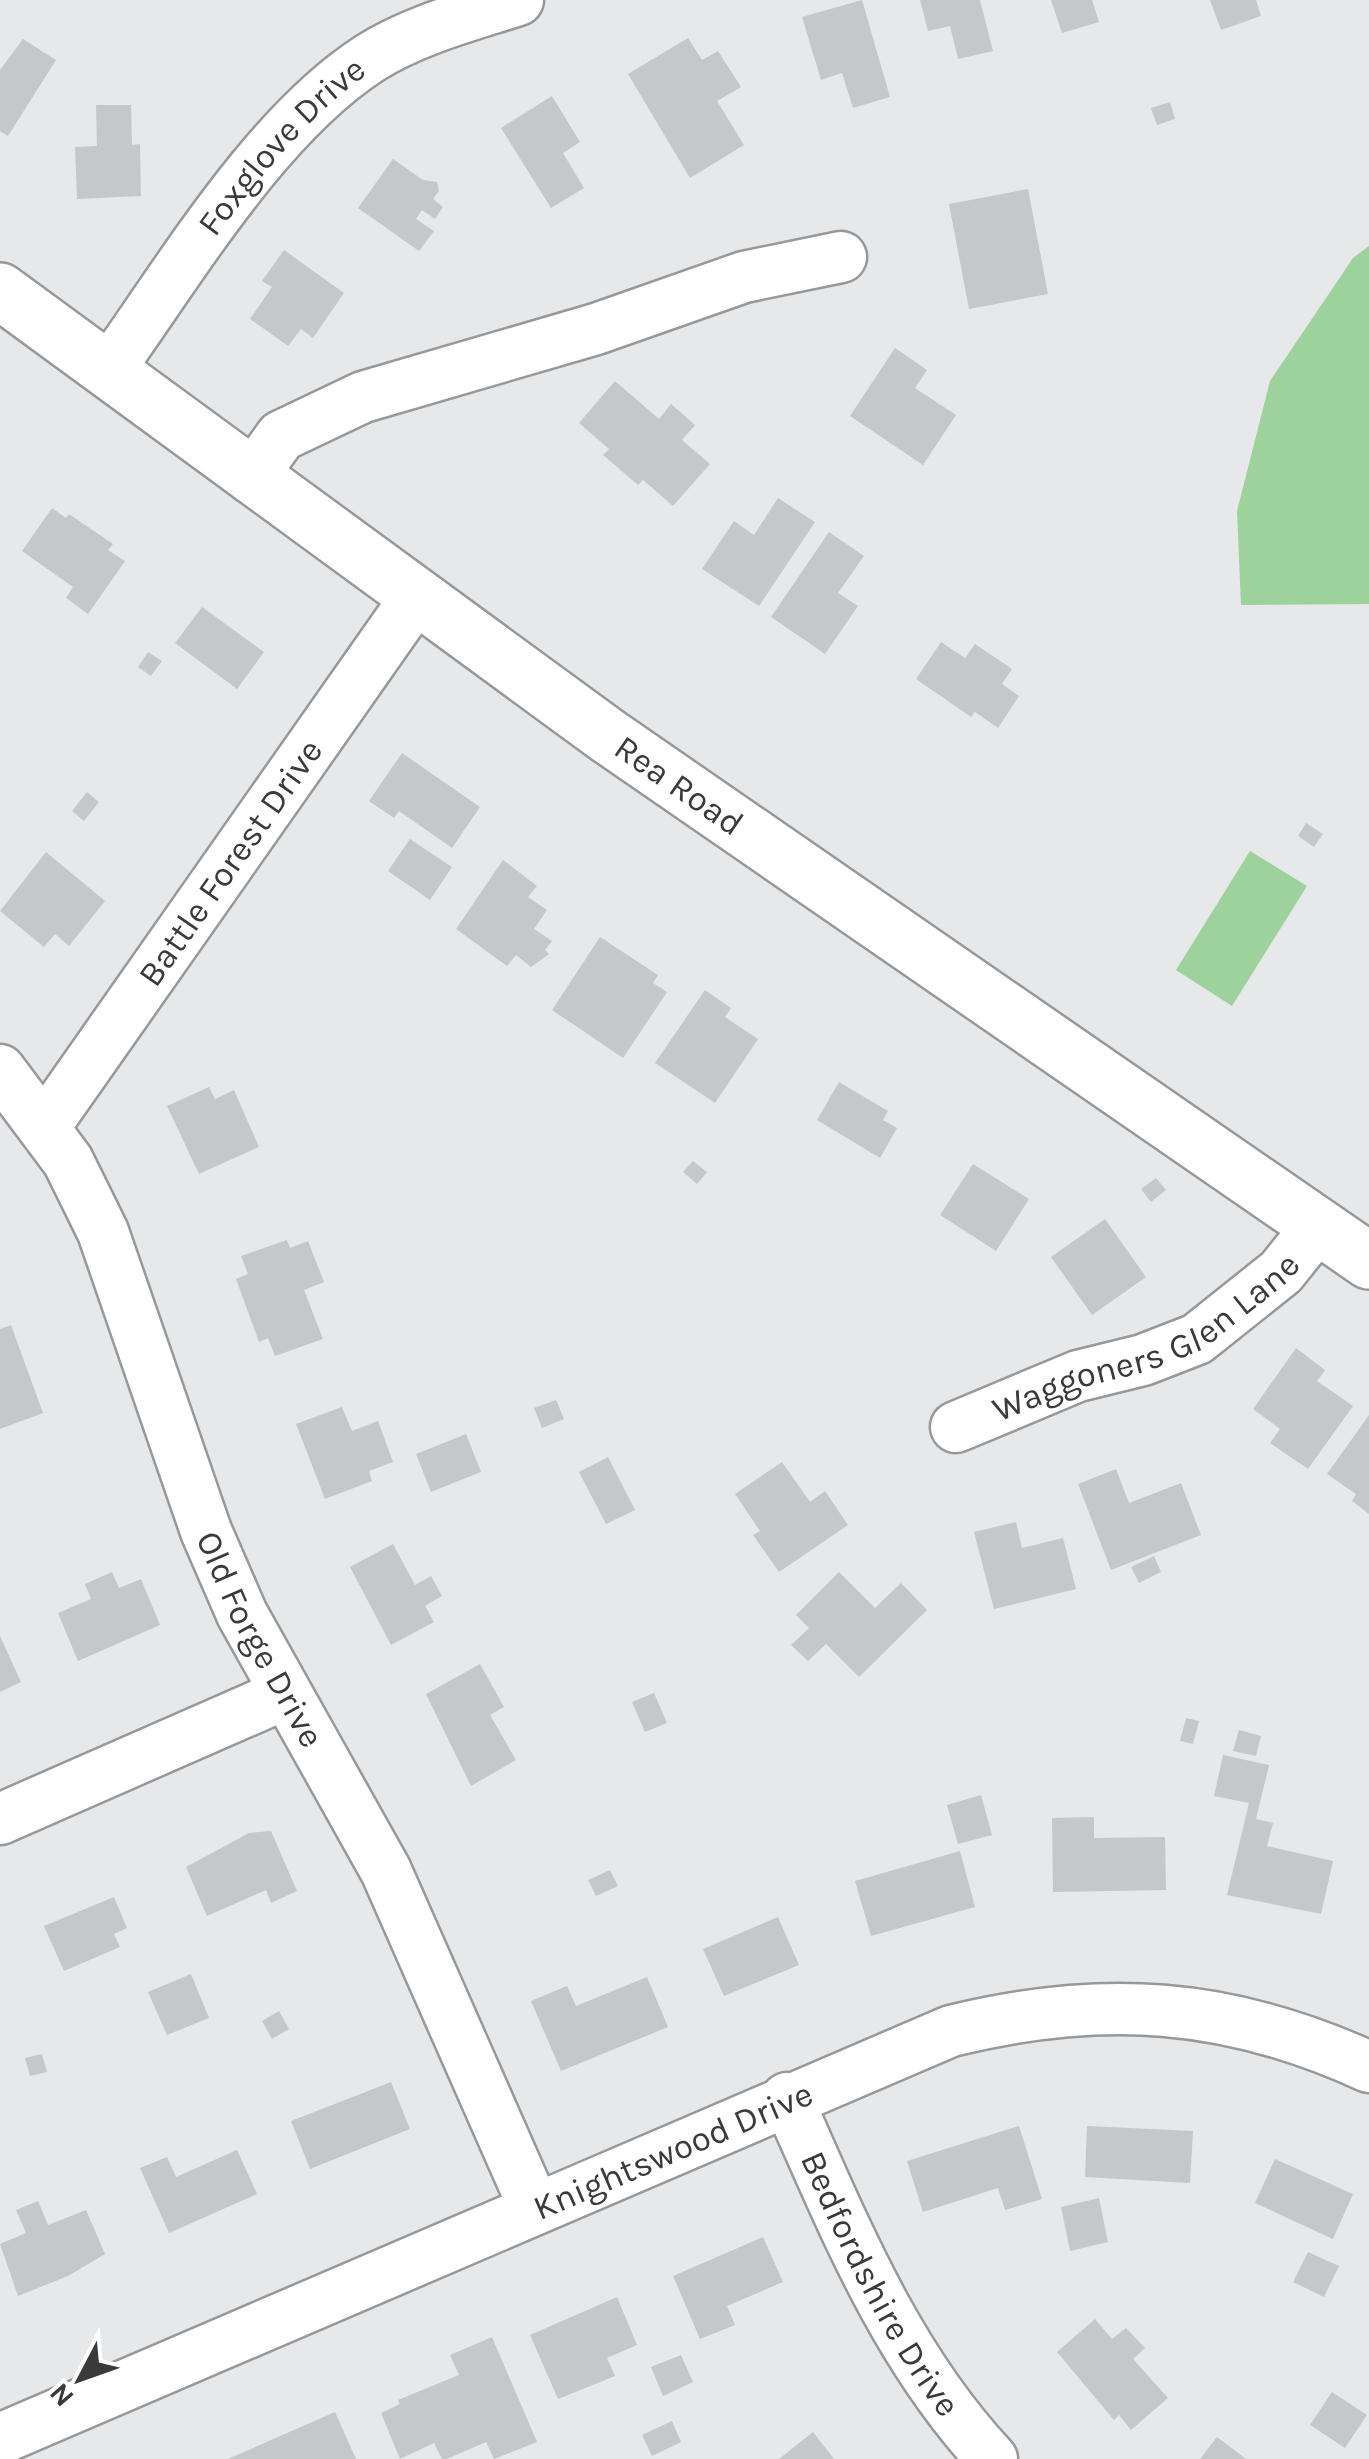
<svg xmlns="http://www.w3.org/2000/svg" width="1369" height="2459" font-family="Karla,sans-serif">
  <rect width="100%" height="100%" fill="#e7e8ea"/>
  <path fill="#9dd29d" d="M 1369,246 L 1369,604 L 1241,605 L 1237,511 L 1270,381 L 1353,258 Z
    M 1250,851 L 1307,886 L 1232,1006 L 1176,970 Z"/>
  <path fill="#c6c7c9" d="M 862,0 L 890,97 L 853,108 L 842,73 L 821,80 L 802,17 Z
    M 920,0 L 980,0 L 993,51 L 958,59 L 950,26 L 928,31 Z
    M 1051,0 L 1092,0 L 1099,22 L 1062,33 Z
    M 1210,0 L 1256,0 L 1261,16 L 1221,30 Z
    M 688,38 L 702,60 L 718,51 L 741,87 L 717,101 L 744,145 L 690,178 L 628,74 Z
    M 23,39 L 56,60 L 8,136 L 0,131 L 0,70 Z
    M 552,96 L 580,142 L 563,153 L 584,188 L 551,208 L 501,128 Z
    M 1170,102 L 1175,119 L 1157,125 L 1151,108 Z
    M 96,105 L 131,105 L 132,145 L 140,144 L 141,196 L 77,199 L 75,147 L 97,146 Z
    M 393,159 L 423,180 L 437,182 L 439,191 L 433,199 L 443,207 L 435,219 L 422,210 L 416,219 L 434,231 L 419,251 L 358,208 Z
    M 1028,189 L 1048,294 L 969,309 L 949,204 Z
    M 284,250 L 344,293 L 313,338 L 301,329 L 288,346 L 250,319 L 272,287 L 262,281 Z
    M 895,348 L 927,370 L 915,388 L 956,415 L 923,465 L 850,416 Z
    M 615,381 L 659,419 L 671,404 L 695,425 L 682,440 L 710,464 L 673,506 L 643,480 L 638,485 L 603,455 L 609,449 L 579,423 Z
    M 778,498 L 815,522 L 759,606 L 702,569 L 734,521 L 754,535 Z
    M 52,508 L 66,518 L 69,514 L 113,544 L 108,550 L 125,561 L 88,614 L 66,598 L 73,587 L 22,551 Z
    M 829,532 L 864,556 L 838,593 L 858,606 L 825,654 L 771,617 Z
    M 202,607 L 264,652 L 237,689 L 175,643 Z
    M 941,642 L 965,658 L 975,644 L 1012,669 L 1002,684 L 1019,696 L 998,728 L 975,712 L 971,717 L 916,679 Z
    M 148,652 L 162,661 L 151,676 L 138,667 Z
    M 402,753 L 480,807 L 452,848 L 399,811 L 394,818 L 369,801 Z
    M 87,792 L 99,802 L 84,821 L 72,811 Z
    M 1306,823 L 1323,834 L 1314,847 L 1298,836 Z
    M 410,839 L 452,867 L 430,900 L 388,871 Z
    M 46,852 L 105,901 L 69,946 L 55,934 L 44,947 L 0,911 Z
    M 503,860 L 537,886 L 528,897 L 547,910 L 534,929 L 552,941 L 545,950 L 549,954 L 531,967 L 516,955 L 507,966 L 456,929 Z
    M 600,937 L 658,975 L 653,983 L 667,992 L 623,1058 L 552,1010 Z
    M 705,990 L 731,1008 L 725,1017 L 758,1039 L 715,1103 L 655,1063 Z
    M 839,1082 L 888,1111 L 883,1120 L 897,1128 L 880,1158 L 817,1120 Z
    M 209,1087 L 215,1099 L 234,1090 L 259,1147 L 199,1174 L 167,1106 Z
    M 693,1161 L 707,1172 L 697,1184 L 683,1172 Z
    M 973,1164 L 1029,1199 L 996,1251 L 940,1215 Z
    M 1156,1178 L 1166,1190 L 1151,1202 L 1141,1189 Z
    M 1105,1219 L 1146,1277 L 1092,1315 L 1051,1257 Z
    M 287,1240 L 290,1248 L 308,1241 L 324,1282 L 304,1290 L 323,1339 L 275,1356 L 268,1338 L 259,1342 L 236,1279 L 248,1274 L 241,1256 Z
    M 11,1325 L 43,1413 L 0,1429 L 0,1329 Z
    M 1296,1348 L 1325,1370 L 1317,1381 L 1353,1406 L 1308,1469 L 1270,1443 L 1280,1429 L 1253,1409 Z
    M 556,1400 L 564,1419 L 542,1428 L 534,1408 Z
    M 342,1407 L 352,1431 L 378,1421 L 393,1462 L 369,1471 L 372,1481 L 325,1499 L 296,1424 Z
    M 1369,1415 L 1369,1514 L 1352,1501 L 1356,1494 L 1327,1474 Z
    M 466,1434 L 481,1472 L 431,1492 L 416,1454 Z
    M 608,1457 L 635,1510 L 606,1524 L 579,1472 Z
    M 782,1462 L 810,1502 L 825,1491 L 848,1525 L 779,1572 L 753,1535 L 760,1531 L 735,1494 Z
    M 1116,1469 L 1129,1503 L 1181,1483 L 1201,1535 L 1111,1570 L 1078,1484 Z
    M 1016,1522 L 1022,1548 L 1063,1538 L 1076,1589 L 994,1609 L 974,1532 Z
    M 393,1544 L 415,1585 L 431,1576 L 442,1596 L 425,1606 L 434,1622 L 391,1645 L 350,1567 Z
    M 1154,1556 L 1161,1572 L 1139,1583 L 1131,1567 Z
    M 112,1572 L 119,1588 L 141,1579 L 160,1625 L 78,1661 L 58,1613 L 91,1599 L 85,1584 Z
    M 839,1572 L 875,1608 L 901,1583 L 927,1610 L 859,1677 L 826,1644 L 808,1661 L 791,1645 L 809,1628 L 796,1615 Z
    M 0,1636 L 21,1682 L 0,1692 Z
    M 480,1664 L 504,1707 L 490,1715 L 516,1760 L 471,1786 L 426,1694 Z
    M 654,1693 L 667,1723 L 645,1732 L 632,1702 Z
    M 1186,1718 L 1199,1721 L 1193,1744 L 1180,1741 Z
    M 1239,1730 L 1261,1736 L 1256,1756 L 1233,1751 Z
    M 1223,1755 L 1269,1765 L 1256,1819 L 1273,1823 L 1267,1846 L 1333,1861 L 1321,1914 L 1227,1895 L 1249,1803 L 1214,1796 Z
    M 981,1795 L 992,1835 L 958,1844 L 947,1805 Z
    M 1094,1817 L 1094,1838 L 1165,1837 L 1166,1890 L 1053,1892 L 1052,1818 Z
    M 271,1831 L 297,1891 L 271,1903 L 266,1890 L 207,1916 L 186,1867 L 249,1833 Z
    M 960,1851 L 975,1907 L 871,1936 L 855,1881 Z
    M 610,1870 L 618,1886 L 596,1896 L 588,1880 Z
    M 114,1897 L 127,1928 L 114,1934 L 120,1947 L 64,1971 L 44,1926 Z
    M 778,1917 L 799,1965 L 724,1996 L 703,1949 Z
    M 191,1974 L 209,2018 L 167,2035 L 148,1992 Z
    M 647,1977 L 668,2027 L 561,2071 L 531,2001 L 567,1986 L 576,2006 Z
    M 279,2011 L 289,2029 L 272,2039 L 262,2021 Z
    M 42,2054 L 47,2072 L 30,2076 L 25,2058 Z
    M 391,2082 L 410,2129 L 310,2169 L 291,2121 Z
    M 1019,2126 L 1042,2199 L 1005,2210 L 998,2188 L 923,2212 L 907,2161 Z
    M 1087,2126 L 1193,2131 L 1190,2183 L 1085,2177 Z
    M 237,2150 L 257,2194 L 169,2233 L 140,2168 L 167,2157 L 176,2177 Z
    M 1275,2159 L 1353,2194 L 1333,2239 L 1255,2203 Z
    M 1099,2198 L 1108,2242 L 1070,2251 L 1061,2207 Z
    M 38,2201 L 48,2225 L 86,2210 L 105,2254 L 68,2276 L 18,2296 L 0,2244 L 26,2233 L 16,2210 Z
    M 763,2237 L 783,2282 L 727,2306 L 735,2325 L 700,2339 L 673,2276 Z
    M 1308,2252 L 1339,2266 L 1324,2297 L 1293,2282 Z
    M 617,2297 L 637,2345 L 607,2358 L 615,2376 L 558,2399 L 530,2335 Z
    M 1095,2319 L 1112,2339 L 1126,2328 L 1145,2348 L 1133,2359 L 1168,2398 L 1131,2430 L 1119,2415 L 1114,2420 L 1057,2352 Z
    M 492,2337 L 537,2442 L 494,2459 L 486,2442 L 447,2459 L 442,2459 L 434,2443 L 400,2459 L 381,2413 L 400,2404 L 398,2400 L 459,2375 L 450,2355 Z
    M 681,2355 L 693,2382 L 663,2396 L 651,2367 Z
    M 1332,2392 L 1367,2415 L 1345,2448 L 1310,2425 Z
    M 335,2412 L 356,2459 L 228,2459 Z
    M 672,2421 L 681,2442 L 652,2456 L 642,2435 Z
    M 813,2432 L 834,2459 L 779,2459 Z
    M 1217,2437 L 1246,2459 L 1200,2459 Z"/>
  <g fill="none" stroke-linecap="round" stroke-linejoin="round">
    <defs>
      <g id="minor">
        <path id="s1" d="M 108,371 C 181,269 265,126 370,58 C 414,30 469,16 518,0"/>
        <path d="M 251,478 L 281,436 L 363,397 L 596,329 L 744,277 L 841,257"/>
        <path id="s2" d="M 0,1070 L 68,1161 L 103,1232 L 206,1531 L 242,1614 L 386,1871 L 534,2207"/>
        <path id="s3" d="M 45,1126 L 417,596"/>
        <path id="s4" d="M 956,1427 L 1078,1376 L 1143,1360 L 1197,1339 L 1281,1272 L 1318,1226"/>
        <path d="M 0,1819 L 285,1694"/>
        <path id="s5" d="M 787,2098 C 844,2226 895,2355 992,2459"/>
        <path id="s6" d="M 0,2439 L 951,2031 C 1101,1994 1228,2002 1369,2067"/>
      </g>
      <g id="major">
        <path id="s7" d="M 0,291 L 608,736 L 1369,1261"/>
      </g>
    </defs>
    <use href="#minor" stroke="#97989a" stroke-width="55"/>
    <use href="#major" stroke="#97989a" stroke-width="60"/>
    <use href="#minor" stroke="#fff" stroke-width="50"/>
    <use href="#major" stroke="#fff" stroke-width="55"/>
  </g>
  <g text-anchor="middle" stroke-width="9" stroke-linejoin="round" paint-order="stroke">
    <g font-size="35" fill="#3a3a3b" stroke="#fff">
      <text dy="12" stroke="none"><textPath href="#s1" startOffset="285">Foxglove Drive</textPath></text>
      <text dy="12" stroke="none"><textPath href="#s7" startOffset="840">Rea Road</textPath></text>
      <text dy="12" stroke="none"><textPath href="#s3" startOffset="322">Battle Forest Drive</textPath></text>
      <text dy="12" stroke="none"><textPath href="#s4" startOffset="212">Waggoners Glen Lane</textPath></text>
      <text dy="12" stroke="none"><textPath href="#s2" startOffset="630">Old Forge Drive</textPath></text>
      <text dy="12" stroke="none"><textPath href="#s6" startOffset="732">Knightswood Drive</textPath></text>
      <text dy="12" stroke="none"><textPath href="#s5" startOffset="208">Bedfordshire Drive</textPath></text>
    </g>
  </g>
  <g transform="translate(80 2379) rotate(229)" stroke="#ffffff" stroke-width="8" paint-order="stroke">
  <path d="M0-8L18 38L0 25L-18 38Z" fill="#3a3a3b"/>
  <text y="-15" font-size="28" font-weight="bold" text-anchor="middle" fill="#3a3a3b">N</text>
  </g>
</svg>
